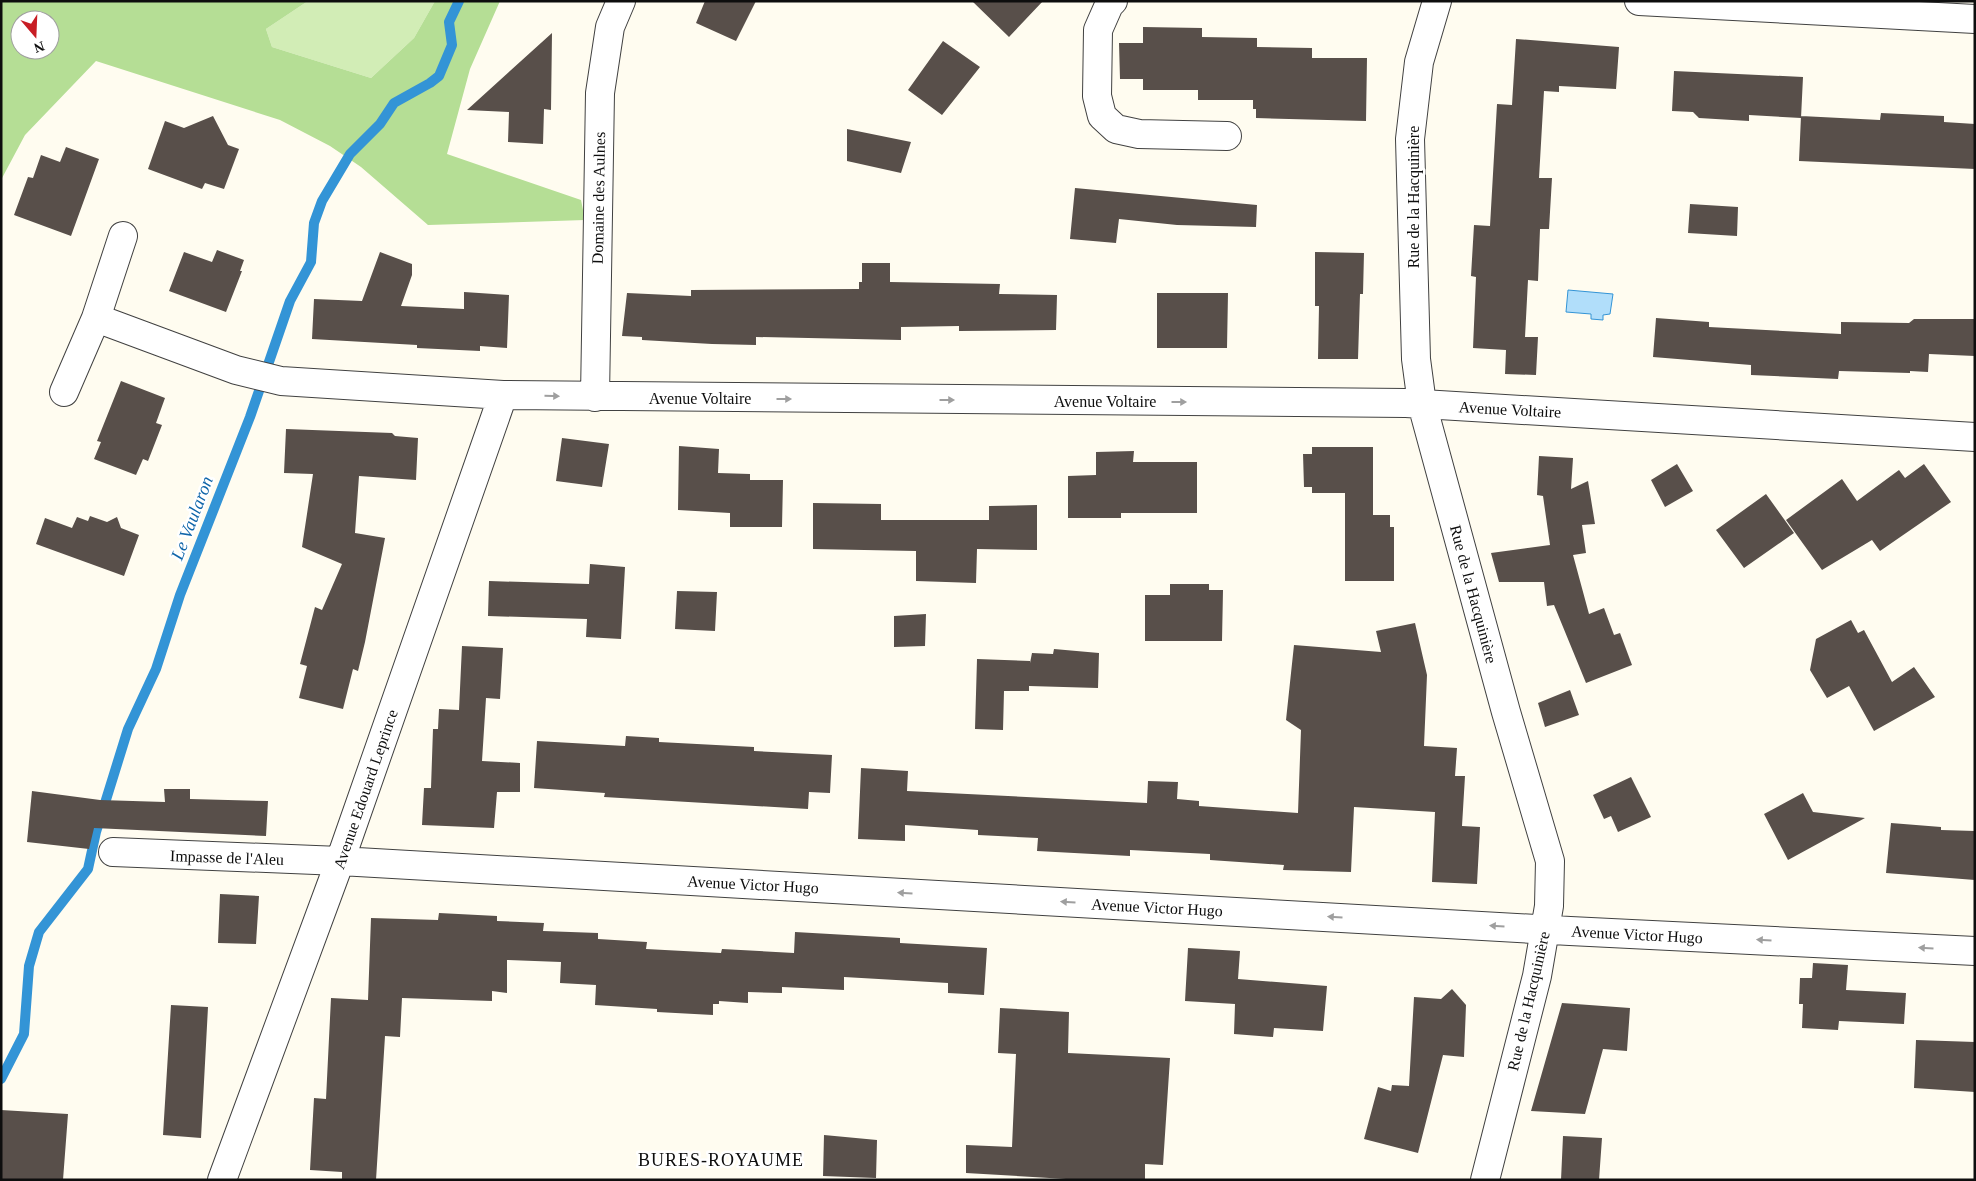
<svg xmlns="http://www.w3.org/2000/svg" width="1976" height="1181" font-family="'Times New Roman',serif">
  <rect width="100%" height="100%" fill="#fffcf0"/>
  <path fill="#d2edb6" d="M 308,1 L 435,1 L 414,38 L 371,78 L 272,47 L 266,29 Z"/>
  <path fill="#b5de95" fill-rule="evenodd" d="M 1,1 L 308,1 L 266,29 L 272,47 L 371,78 L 414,38 L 435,1 L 500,1 L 470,69 L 447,154 L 581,200 L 585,220 L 428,225 L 361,167 L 330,146 L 280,120 L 96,61 L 25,135 L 1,180 ZM 20,20 L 50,20 L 50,50 L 20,50 Z"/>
  <path fill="#b1defa" stroke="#3394d6" d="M 1568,290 L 1613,294 L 1610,314 L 1603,315 L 1603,320 L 1591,319 L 1591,314 L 1566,312 Z"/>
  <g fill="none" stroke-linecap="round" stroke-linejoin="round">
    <path stroke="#3394d6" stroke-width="10" d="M 1,1079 L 24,1034 L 29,966 L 39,932 L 88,869 L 96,832 L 128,729 L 156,669 L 180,595 L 250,417 L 290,301 L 311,262 L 314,223 L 322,201 L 350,154 L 380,124 L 394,103 L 430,83 L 439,76 L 452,45 L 449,22 L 459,1"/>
  </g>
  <path fill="#584f4a" d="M 705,1 L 756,1 L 736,41 L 696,23 Z
    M 972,1 L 1043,1 L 1009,37 Z
    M 1143,27 L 1202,28 L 1202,37 L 1257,38 L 1257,47 L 1312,48 L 1312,58 L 1367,58 L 1366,121 L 1256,118 L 1256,109 L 1253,109 L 1253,100 L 1198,100 L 1198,90 L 1143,90 L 1143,79 L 1120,79 L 1119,43 L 1143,43 Z
    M 552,33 L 551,110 L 544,109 L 543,144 L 508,142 L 509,112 L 467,110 Z
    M 1516,39 L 1619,47 L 1616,89 L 1559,86 L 1559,92 L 1544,91 L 1539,178 L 1552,178 L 1549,229 L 1540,229 L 1538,281 L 1528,280 L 1525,337 L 1538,337 L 1536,375 L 1505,374 L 1506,350 L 1473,348 L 1476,277 L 1471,276 L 1474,225 L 1490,226 L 1497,104 L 1512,105 Z
    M 943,41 L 980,67 L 942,115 L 908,90 Z
    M 1674,71 L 1803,77 L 1801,118 L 1749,115 L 1749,121 L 1699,118 L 1693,112 L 1672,111 Z
    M 1881,113 L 1944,116 L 1944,122 L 1975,124 L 1975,169 L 1799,161 L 1801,116 L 1880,120 Z
    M 213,116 L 228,145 L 239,149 L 224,189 L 205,183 L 202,189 L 148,169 L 165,121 L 184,128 Z
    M 847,129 L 911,142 L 901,173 L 847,161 Z
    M 66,147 L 99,159 L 71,236 L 14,215 L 28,177 L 33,178 L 41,155 L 60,162 Z
    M 1075,188 L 1257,205 L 1256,227 L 1177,225 L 1119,219 L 1116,243 L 1070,239 Z
    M 1690,204 L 1738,207 L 1737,236 L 1688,233 Z
    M 217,250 L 244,260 L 240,271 L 242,271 L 226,312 L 169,291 L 184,252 L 212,262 Z
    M 380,252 L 412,264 L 412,275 L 401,306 L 464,309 L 464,292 L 509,295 L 507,348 L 480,346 L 480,351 L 417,348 L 417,345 L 312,339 L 314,299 L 362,301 Z
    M 1315,252 L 1364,253 L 1363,294 L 1360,294 L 1358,359 L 1318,359 L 1319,306 L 1315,306 Z
    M 862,263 L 890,263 L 890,282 L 1000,284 L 999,294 L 1057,295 L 1056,330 L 959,331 L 959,326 L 901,327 L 901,340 L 756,337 L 756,345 L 712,344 L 642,340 L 642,337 L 622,336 L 627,293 L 691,296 L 691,290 L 859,289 L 859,282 L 862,282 Z
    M 1157,293 L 1228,293 L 1227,348 L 1157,348 Z
    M 1656,318 L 1709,322 L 1709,327 L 1841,334 L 1841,322 L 1909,323 L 1914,319 L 1975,319 L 1975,356 L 1929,354 L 1928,372 L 1910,371 L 1910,373 L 1839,371 L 1838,379 L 1751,375 L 1751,365 L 1653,357 Z
    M 121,381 L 165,398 L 156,423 L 162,425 L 148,461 L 143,459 L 136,475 L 94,459 L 101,442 L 97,441 Z
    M 286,429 L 392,433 L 395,436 L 418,438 L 416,480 L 359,476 L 355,533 L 385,538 L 365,642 L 358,671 L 353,669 L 343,709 L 299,698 L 307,666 L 300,664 L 315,607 L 322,610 L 342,564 L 302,547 L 313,474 L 284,473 Z
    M 562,438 L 609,444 L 602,487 L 556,481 Z
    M 679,446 L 719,449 L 718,473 L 750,474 L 750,480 L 783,480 L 782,527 L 730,527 L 730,513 L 678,510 Z
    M 1312,447 L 1373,447 L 1373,515 L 1390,515 L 1390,527 L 1394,527 L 1394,581 L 1345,581 L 1345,493 L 1312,493 L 1312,487 L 1304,487 L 1303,454 L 1312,454 Z
    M 1134,451 L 1133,462 L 1197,462 L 1197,513 L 1121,513 L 1121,518 L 1068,518 L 1068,476 L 1096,475 L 1096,452 Z
    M 1539,456 L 1573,458 L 1571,489 L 1588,481 L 1595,524 L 1582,525 L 1586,553 L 1573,555 L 1589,614 L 1604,608 L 1614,635 L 1620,633 L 1632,665 L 1586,683 L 1554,605 L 1547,606 L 1544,582 L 1499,582 L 1491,553 L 1550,545 L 1543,496 L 1537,495 Z
    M 1677,464 L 1693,491 L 1665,507 L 1651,480 Z
    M 1924,464 L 1951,502 L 1880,551 L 1872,540 L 1822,570 L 1786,520 L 1842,479 L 1857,501 L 1899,470 L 1905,478 Z
    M 1766,494 L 1794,533 L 1744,568 L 1716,530 Z
    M 813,503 L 881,504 L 881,520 L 989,520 L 989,506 L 1037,505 L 1037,550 L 977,549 L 976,583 L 916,581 L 916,551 L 813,549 Z
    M 90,516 L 107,522 L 117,517 L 121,528 L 139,535 L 124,576 L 36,544 L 45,518 L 72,528 L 77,517 L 88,521 Z
    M 590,564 L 625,567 L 621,639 L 586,637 L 587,619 L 488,616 L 489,581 L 589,584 Z
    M 1170,584 L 1209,584 L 1209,590 L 1223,590 L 1222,641 L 1145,641 L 1145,595 L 1170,595 Z
    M 677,591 L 717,592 L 715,631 L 675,629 Z
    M 926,614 L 925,646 L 894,647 L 894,616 Z
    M 1851,620 L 1858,633 L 1864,630 L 1892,682 L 1914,667 L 1935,697 L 1874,731 L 1849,686 L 1827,698 L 1810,670 L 1816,639 Z
    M 1415,623 L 1427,675 L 1424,746 L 1457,748 L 1455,776 L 1465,776 L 1462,826 L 1480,827 L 1477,884 L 1432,882 L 1435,812 L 1354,807 L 1351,872 L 1283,870 L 1284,865 L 1210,860 L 1210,854 L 1130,850 L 1130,856 L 1037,851 L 1038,838 L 978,835 L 978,830 L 905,825 L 905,841 L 858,839 L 861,768 L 908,771 L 907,791 L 1147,803 L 1148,781 L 1178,782 L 1177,799 L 1199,801 L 1199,806 L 1298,813 L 1301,730 L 1286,720 L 1294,645 L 1381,652 L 1376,631 Z
    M 462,646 L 503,648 L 500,699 L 486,698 L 482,761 L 520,763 L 520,792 L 497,792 L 494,828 L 422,825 L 424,788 L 431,788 L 433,729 L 438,729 L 439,709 L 459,710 Z
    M 1054,649 L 1099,653 L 1098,688 L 1029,686 L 1029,691 L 1004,691 L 1003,730 L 975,729 L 977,659 L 1030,661 L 1030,663 L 1032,653 L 1053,654 Z
    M 1570,690 L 1579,715 L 1545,727 L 1538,703 Z
    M 626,736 L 659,738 L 659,742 L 754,747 L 754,751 L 832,755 L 830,793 L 809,792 L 808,809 L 604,797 L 605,793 L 534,788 L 537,741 L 625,746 Z
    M 1631,777 L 1651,817 L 1618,832 L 1611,816 L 1604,819 L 1593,795 Z
    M 164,789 L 190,789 L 190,799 L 268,801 L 266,836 L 94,828 L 89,849 L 27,842 L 32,791 L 100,800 L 165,802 Z
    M 1803,793 L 1813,812 L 1865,818 L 1788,860 L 1764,814 Z
    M 1891,823 L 1941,827 L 1941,830 L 1975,831 L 1975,880 L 1886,873 Z
    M 220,894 L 259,896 L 256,944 L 218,943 Z
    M 439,913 L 497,916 L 497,921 L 544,923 L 543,931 L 598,933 L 598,939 L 647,942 L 646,949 L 721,953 L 722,949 L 794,953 L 795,932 L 900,938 L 900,943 L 987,948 L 984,995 L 948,993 L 948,983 L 844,977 L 844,990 L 782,987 L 782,993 L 748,992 L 748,1003 L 719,1001 L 719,1004 L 713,1004 L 713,1015 L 657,1012 L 657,1009 L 595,1005 L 596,985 L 560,983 L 561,962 L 507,960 L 507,993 L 492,991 L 492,1001 L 402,998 L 400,1037 L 385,1036 L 376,1180 L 342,1180 L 342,1172 L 310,1170 L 314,1098 L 326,1099 L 331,998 L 368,1000 L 371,918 L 438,920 Z
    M 1188,948 L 1240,951 L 1238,979 L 1327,986 L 1323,1031 L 1274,1028 L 1273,1037 L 1234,1034 L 1235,1004 L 1185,1001 Z
    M 1813,963 L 1848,965 L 1846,990 L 1906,993 L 1904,1024 L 1839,1021 L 1838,1030 L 1802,1028 L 1803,1004 L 1799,1004 L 1800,978 L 1812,978 Z
    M 1452,989 L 1466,1005 L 1464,1057 L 1443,1055 L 1418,1153 L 1364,1139 L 1378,1087 L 1391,1091 L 1392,1085 L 1409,1086 L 1414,997 L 1441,999 Z
    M 1562,1003 L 1630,1008 L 1627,1051 L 1603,1049 L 1585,1114 L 1531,1111 Z
    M 171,1005 L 208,1007 L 201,1138 L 163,1135 Z
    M 1000,1008 L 1069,1012 L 1068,1053 L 1170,1058 L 1163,1165 L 1145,1164 L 1145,1180 L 1066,1179 L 966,1173 L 966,1145 L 1012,1147 L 1016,1054 L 998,1053 Z
    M 1916,1040 L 1975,1042 L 1975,1092 L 1914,1088 Z
    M 1,1110 L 68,1114 L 63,1180 L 1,1180 Z
    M 824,1135 L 877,1140 L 876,1178 L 823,1176 Z
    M 1563,1136 L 1602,1138 L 1599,1180 L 1561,1180 Z"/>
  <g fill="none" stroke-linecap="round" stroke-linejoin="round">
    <defs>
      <path id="minor" d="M 1113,1 L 1109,5 L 1098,30 L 1097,96 L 1102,116 L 1116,129 L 1139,134 L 1227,136
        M 1437,1 L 1419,62 L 1410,139 L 1416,359 L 1422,404 L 1506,712 L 1550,861 L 1549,906 L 1537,976 L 1485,1180
        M 1639,1 L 1975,19
        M 123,236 L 96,318 L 236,370 L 281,381 L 503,395 L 1406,403 L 1975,437
        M 64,392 L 96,318
        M 595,397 L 600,93 L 610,27 L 621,1
        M 113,852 L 340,861 L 1570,931 L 1975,951
        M 222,1180 L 340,861 L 503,395"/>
    </defs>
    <use href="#minor" stroke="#414141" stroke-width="30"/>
    <use href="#minor" stroke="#fff" stroke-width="28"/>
  </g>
  <defs><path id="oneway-solid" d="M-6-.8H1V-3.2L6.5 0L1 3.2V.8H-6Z" transform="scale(1.25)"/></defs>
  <g fill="#9f9f9f">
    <use href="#oneway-solid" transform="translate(552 396) rotate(1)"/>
    <use href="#oneway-solid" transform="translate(784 399)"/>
    <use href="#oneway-solid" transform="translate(947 400)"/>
    <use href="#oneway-solid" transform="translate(1179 402)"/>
    <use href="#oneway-solid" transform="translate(905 893) rotate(-177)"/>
    <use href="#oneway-solid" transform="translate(1068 902) rotate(-177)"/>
    <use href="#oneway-solid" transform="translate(1335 917) rotate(-177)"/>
    <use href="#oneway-solid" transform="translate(1497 926) rotate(-177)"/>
    <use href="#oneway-solid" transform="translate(1764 940) rotate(-177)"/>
    <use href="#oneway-solid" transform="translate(1926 948) rotate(-177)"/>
  </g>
  <g text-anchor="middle" stroke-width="5" stroke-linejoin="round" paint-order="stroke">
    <g font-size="16" fill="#0e0e0e" stroke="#fff">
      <text transform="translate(1413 197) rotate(-90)" y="6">Rue de la Hacquinière</text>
      <text transform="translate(598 198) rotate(-89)" y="6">Domaine des Aulnes</text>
      <text x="700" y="404">Avenue Voltaire</text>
      <text x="1105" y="407">Avenue Voltaire</text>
      <text transform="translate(1510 409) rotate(3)" y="6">Avenue Voltaire</text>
      <text transform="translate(1474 594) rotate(75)" y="6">Rue de la Hacquinière</text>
      <text transform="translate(365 789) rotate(-71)" y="6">Avenue Edouard Leprince</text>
      <text transform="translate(227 857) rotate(2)" y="6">Impasse de l'Aleu</text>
      <text transform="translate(753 884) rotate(3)" y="6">Avenue Victor Hugo</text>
      <text transform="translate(1157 907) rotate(3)" y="6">Avenue Victor Hugo</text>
      <text transform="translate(1637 934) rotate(3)" y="6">Avenue Victor Hugo</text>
      <text transform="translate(1528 1001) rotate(-77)" y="6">Rue de la Hacquinière</text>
    </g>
    <g font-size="18" font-style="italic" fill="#0f65a9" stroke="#fff">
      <text transform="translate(192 518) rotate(-69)" y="6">Le Vaularon</text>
    </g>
    <g font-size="18" letter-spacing="1" fill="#0e0e0e" stroke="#fff">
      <text x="721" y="1166">BURES-ROYAUME</text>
    </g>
  </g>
  <rect width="1976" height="1181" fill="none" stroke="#0e0e0e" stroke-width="5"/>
  <g transform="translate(35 35) rotate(161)"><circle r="24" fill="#ffffff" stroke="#9f9f9f"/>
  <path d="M0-4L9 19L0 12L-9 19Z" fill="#c81d24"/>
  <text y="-8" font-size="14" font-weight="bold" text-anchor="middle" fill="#0e0e0e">N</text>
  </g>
</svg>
